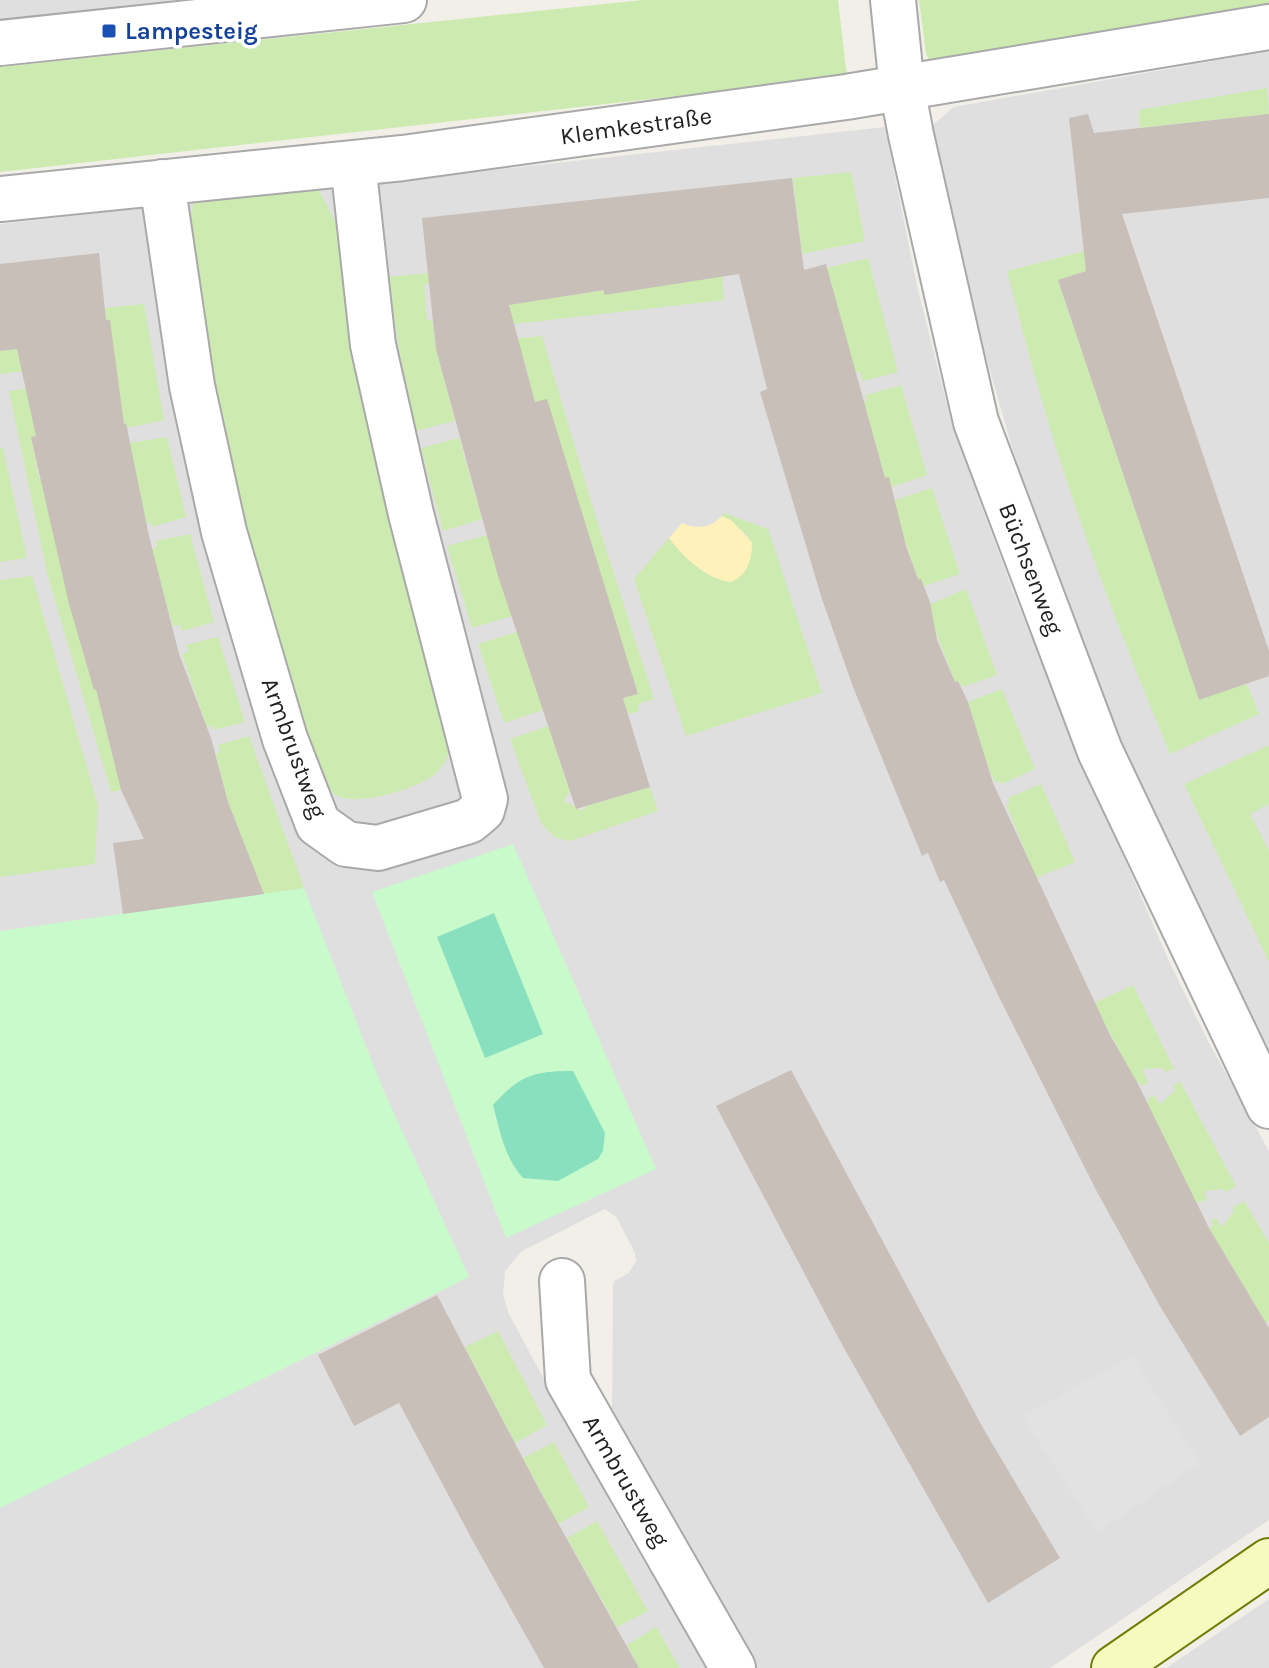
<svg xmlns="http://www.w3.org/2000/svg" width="1269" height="1668" font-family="Karla,sans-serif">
  <rect width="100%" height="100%" fill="#f2efe9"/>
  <path fill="#e0dfdf" d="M 0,0 L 194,0 L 0,21 Z
    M 1269,51 L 1269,1061 L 1159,832 L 1106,708 L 1023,485 L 967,292 L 932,136 L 934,124 L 954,107 Z
    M 885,127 L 918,290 L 953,428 L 1012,589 L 1067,726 L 1168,959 L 1208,1041 L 1269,1151 L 1269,1520 L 1050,1668 L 756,1668 L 614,1420 L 612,1410 L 613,1287 L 614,1281 L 629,1273 L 636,1261 L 635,1253 L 617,1218 L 605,1209 L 522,1251 L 505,1271 L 503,1295 L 509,1314 L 620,1521 L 707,1668 L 0,1668 L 0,224 Z
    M 1269,1599 L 1269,1668 L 1166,1668 Z"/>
  <path fill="#cdebb0" d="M 643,0 L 838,0 L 847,77 L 0,172 L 0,67 Z
    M 919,0 L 1269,0 L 1269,5 L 941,63 L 929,60 L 926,53 Z
    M 1267,88 L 1269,114 L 1140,128 L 1139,110 Z
    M 851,172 L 865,241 L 802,254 L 793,178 Z
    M 317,187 L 338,227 L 453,740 C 449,754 444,769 431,777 C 411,790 362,805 340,797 C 326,791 318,777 310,765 L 206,385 L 185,244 L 194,201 Z
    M 1104,246 L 1110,262 L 1058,281 L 1199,699 L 1247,684 L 1259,714 L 1170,754 C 1121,636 1075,516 1040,394 C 1028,353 1018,312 1007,271 Z
    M 868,258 L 898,372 L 862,381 L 860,372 L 855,373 L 827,268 Z
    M 428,273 L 429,283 L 424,285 L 427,320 L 432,320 L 436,349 L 455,421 L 416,431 L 400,354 L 388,277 Z
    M 722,274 L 724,300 L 489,327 L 492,303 L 561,291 L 567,296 L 670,280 L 676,284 L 687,282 L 690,278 Z
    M 144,304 L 164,420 L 126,428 L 126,423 L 120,425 L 110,320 L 106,320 L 105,308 Z
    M 542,336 L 596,518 L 654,699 L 638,704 L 639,711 L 628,714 L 623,698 L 638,693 L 535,402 L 525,363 L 492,364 L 490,341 Z
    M 27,348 L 59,367 L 0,374 L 0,351 Z
    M 62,384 L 33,420 L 36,436 L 31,437 L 39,478 L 45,477 C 56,550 73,619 94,689 L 99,688 L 121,790 L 111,792 L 47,573 L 9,391 Z
    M 901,385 L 927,475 L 892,487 L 889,478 L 885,478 L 863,402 L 867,400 L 866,395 Z
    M 167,437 L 186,517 L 152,527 L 151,522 L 146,524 L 130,443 Z
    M 459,438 L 482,519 L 443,531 L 421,448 Z
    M 0,448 L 3,448 L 27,558 L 0,562 Z
    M 932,488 L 960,574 L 924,586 L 921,579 L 918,579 L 893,506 L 896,505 L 895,500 Z
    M 724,513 L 768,529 L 822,693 L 686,736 L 634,579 L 669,538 C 683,557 706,579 731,582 L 748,536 L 722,516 Z
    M 190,534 L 214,622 L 182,631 L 180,625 L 173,626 L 151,549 L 157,547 L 156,541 Z
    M 487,535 L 512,616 L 472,628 L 447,546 Z
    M 32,576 L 98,806 L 95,864 L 0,877 L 0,580 Z
    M 966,589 L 997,675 L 962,687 L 959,681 L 955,682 L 926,606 Z
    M 517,632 L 543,710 L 504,723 L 478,644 Z
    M 218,637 L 245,722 L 214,730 L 213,726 L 207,727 L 182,654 L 188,652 L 186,645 Z
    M 1002,689 L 1035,769 L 1002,784 L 1000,781 L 995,783 L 963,706 L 968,702 Z
    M 548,726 L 567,784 L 572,787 L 564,801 L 583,811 L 591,800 L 597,803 L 650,787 L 658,811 L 570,841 L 554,837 L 541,823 L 510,739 Z
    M 249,736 L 304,888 L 264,894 L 228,802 L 216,754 L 220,752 L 218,745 Z
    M 1269,745 L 1269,804 L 1250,814 L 1269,851 L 1269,962 L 1184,784 Z
    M 1041,784 L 1075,862 L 1036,878 L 1006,804 L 1010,803 L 1008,798 Z
    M 1133,985 L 1174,1069 L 1165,1072 L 1163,1068 L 1142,1069 L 1148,1082 L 1142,1086 L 1139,1082 L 1136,1083 L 1094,1003 Z
    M 1180,1081 L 1236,1186 L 1226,1192 L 1223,1189 L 1204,1191 L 1207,1200 L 1196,1203 L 1145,1103 L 1149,1101 L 1148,1098 L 1154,1095 L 1160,1104 L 1175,1091 L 1173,1086 Z
    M 1244,1201 L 1269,1243 L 1269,1321 L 1266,1323 L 1209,1228 L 1213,1225 L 1211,1220 L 1216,1218 L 1222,1227 L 1234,1211 L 1232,1208 Z
    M 498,1331 L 547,1425 L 515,1443 L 465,1347 Z
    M 554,1442 L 589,1507 L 558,1524 L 523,1458 Z
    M 597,1521 L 648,1611 L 617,1627 L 567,1538 Z
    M 656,1627 L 680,1668 L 639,1668 L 627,1645 Z"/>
  <path fill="#fff1ba" d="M 722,516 L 731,520 L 752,542 C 752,559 748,575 731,582 C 706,579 683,557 669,538 L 682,523 C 697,530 711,528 722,516 Z"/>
  <path fill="#c8facc" d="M 513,844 L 656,1169 L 506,1238 L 372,892 Z
    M 304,888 L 382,1087 L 469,1277 L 0,1508 L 0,931 Z"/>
  <path fill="#88e0be" d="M 494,913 L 543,1034 L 485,1058 L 437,937 Z
    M 573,1071 L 605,1133 L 603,1151 L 598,1159 L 558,1181 L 523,1178 C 504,1157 500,1131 493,1105 C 520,1075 534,1071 573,1071 Z"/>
  <path fill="#e2e2e2" d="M 1132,1356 L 1200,1463 L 1097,1532 L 1022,1416 Z"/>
  <path fill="#c7bfb8" d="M 1088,114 L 1094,133 L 1269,114 L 1269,198 L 1122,214 L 1269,651 L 1269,676 L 1199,700 L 1058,280 L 1086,271 L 1069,118 Z
    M 792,178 L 804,270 L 826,264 L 885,478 L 889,477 L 906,546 L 918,579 L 921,579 L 930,602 L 937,640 L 955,682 L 958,681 L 968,702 L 993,783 L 1110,1035 L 1137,1082 L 1209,1228 L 1269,1328 L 1269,1417 L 1240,1436 L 1161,1308 L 1096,1190 L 998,995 L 944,880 L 940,882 L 928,853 L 922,856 L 853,687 L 822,599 L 760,392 L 767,389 L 739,274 L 604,295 L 604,290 L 509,305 L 535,402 L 547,399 L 638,694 L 623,698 L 650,787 L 576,809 L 498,576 L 436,349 L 422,218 Z
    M 99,253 L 106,320 L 110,320 L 124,424 L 126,423 L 149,536 L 179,654 L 211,738 L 228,802 L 264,894 L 123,914 L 113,843 L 144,839 L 121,790 L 96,689 L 94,690 L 69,604 L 31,437 L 36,436 L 17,349 L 0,351 L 0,264 Z
    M 791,1070 L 983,1428 L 1060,1558 L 988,1603 L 839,1339 L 716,1106 Z
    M 437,1295 L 540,1491 L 639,1668 L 544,1668 L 474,1543 L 399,1403 L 354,1426 L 318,1355 Z"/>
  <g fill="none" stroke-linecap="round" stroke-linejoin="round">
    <defs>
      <path id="street" d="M 893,0 L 902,88 L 911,135 L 976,422 L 1100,751 L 1269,1106
        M 0,43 L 404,0
        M 162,182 L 192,386 L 224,532 L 285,739 L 318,824 L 346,844 L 378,848 L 469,821 L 482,810 L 485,799 L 411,514 L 373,345 L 353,163
        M 0,199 L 403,158 L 846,97 L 1269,27
        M 562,1281 L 568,1380 L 733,1668"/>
      <path id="secondary" d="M 1114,1668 L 1269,1561"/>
    </defs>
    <use href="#street" stroke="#a9a9a9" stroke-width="48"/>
    <use href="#secondary" stroke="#707d05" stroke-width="48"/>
    <use href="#street" stroke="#fff" stroke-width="44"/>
    <use href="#secondary" stroke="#f7fabf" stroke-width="44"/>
  </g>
  <rect fill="#1a4fb4" stroke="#fff" stroke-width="3" x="101" y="23" width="16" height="16" rx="4"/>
  <g text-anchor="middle" stroke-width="7" stroke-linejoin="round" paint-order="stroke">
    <g font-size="24" font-weight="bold" fill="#164399" stroke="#fff" text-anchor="start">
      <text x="125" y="39">Lampesteig</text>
    </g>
    <g font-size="24" fill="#222" stroke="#fff">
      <text transform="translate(636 126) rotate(-8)" y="8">Klemkestraße</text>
      <text transform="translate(1031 569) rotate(69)" y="8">Büchsenweg</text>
      <text transform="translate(294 748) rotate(70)" y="8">Armbrustweg</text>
      <text transform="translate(626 1481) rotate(60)" y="8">Armbrustweg</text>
    </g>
  </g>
</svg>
